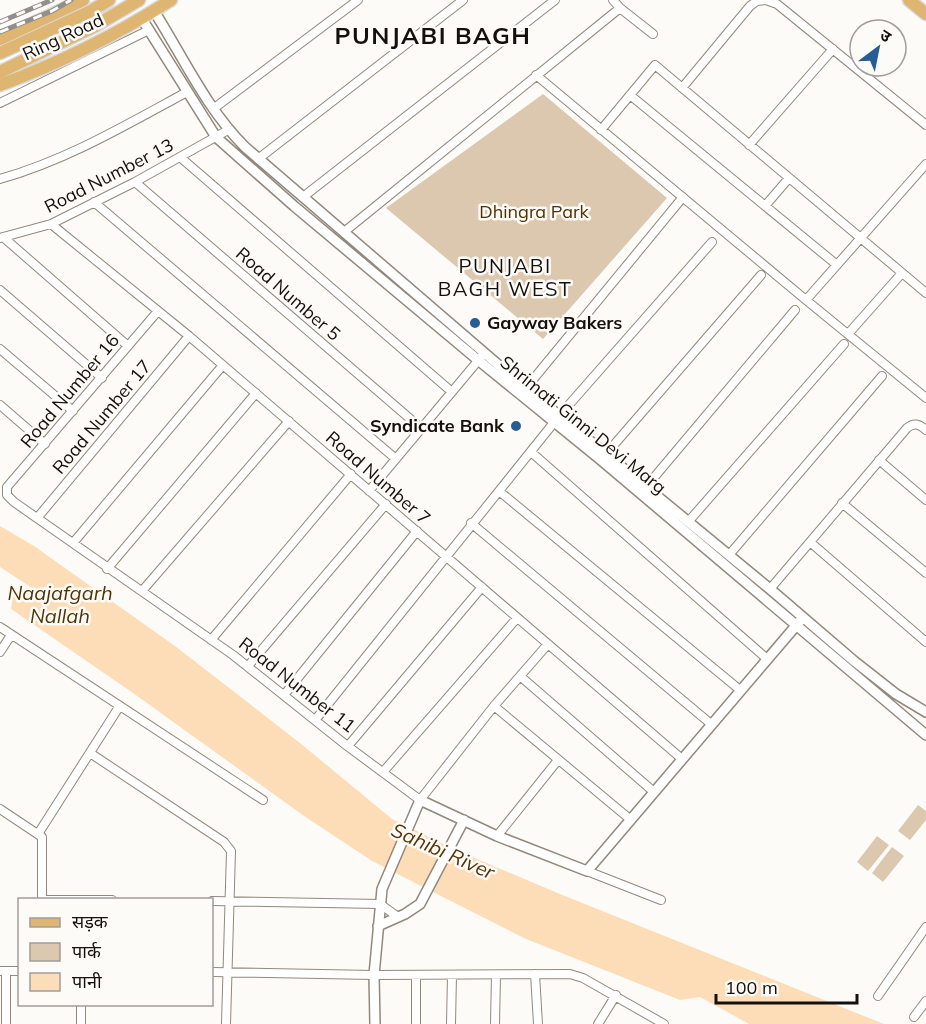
<svg xmlns="http://www.w3.org/2000/svg" width="926" height="1024" font-family="Mulish,'Noto Sans Devanagari',sans-serif">
  <rect width="100%" height="100%" fill="#fdfbf8"/>
  <path fill="#dcc7af" d="M 543,94 L 667,198 L 543,339 L 386,208 Z
    M 918,805 L 926,811 L 926,820 L 910,840 L 898,831 Z
    M 877,836 L 889,845 L 868,871 L 857,862 Z
    M 892,847 L 904,856 L 883,882 L 872,873 Z"/>
  <path fill="#fdddb8" d="M 0,526 L 34,546 L 175,646 L 300,743 L 392,819 L 458,851 L 560,894 L 884,1024 L 749,1024 L 700,997 L 680,1000 L 526,939 L 372,861 L 304,816 L 133,693 L 11,609 L 13,596 L 32,588 L 0,567 Z"/>
  <g fill="none" stroke-linecap="round" stroke-linejoin="round">
    <defs>
      <path id="minor" d="M 613,0 L 620,8 L 653,34
        M 766,0 L 777,4 L 926,125
        M 536,75 L 806,300 L 926,164
        M 682,88 L 750,6 L 757,1 L 765,0
        M 630,95 L 837,265
        M 0,103 L 149,30
        M 213,109 L 358,0
        M 601,130 L 655,65 L 926,293
        M 749,145 L 833,49
        M 180,157 L 452,392
        M 258,159 L 463,0
        M 0,179 C 67,160 126,125 187,92
        M 135,182 L 422,429
        M 303,197 L 555,0
        M 94,202 L 396,459
        M 765,206 L 789,178
        M 51,224 L 189,336 L 682,759
        M 344,232 L 620,8
        M 3,237 L 128,346
        M 0,238 L 51,224 L 135,182 L 228,130
        M 0,290 L 102,378
        M 806,300 L 926,398
        M 158,311 L 7,487 L 7,495 L 14,502 L 233,655 L 346,745 L 420,800 L 494,706 L 548,644
        M 848,334 L 902,273
        M 0,349 L 73,411
        M 526,388 L 683,197
        M 0,405 L 45,444
        M 531,452 L 766,658
        M 606,454 L 761,275
        M 879,460 L 926,500
        M 646,487 L 795,310
        M 369,491 L 482,356
        M 499,491 L 740,690
        M 842,503 L 926,573
        M 38,517 L 189,336
        M 688,522 L 844,344
        M 471,523 L 711,724
        M 810,542 L 926,642
        M 73,543 L 223,365
        M 729,555 L 882,376
        M 107,569 L 256,393
        M 770,589 L 907,428 C 914,422 919,424 926,430
        M 142,591 L 289,421
        M 0,627 L 263,800
        M 211,640 L 351,474
        M 0,652 L 11,635
        M 248,666 L 386,504
        M 520,676 L 654,792
        M 284,695 L 417,531
        M 494,706 L 631,820
        M 316,719 L 560,415 L 712,242
        M 348,746 L 482,587
        M 90,753 L 224,842 L 231,851 L 226,1024
        M 383,772 L 517,618
        M 0,809 L 42,837 L 42,898
        M 38,834 L 119,707
        M 497,836 L 558,760
        M 587,871 L 661,900
        M 42,900 L 112,900
        M 212,901 L 380,904 L 398,917
        M 0,971 L 20,971
        M 212,972 L 374,975 L 570,974 L 583,978 L 664,1024
        M 535,974 L 538,1024
        M 878,996 L 926,927
        M 914,1017 L 926,1001
        M 6,1024 L 6,971
        M 81,1024 L 81,1004
        M 416,1024 L 416,975
        M 451,1024 L 452,975
        M 495,1024 L 496,975
        M 598,1024 L 616,995"/>
      <path id="tertiary" d="M 154,11 C 183,57 206,108 245,147 L 516,380 L 770,589 L 854,661 L 896,694 L 926,712
        M 142,19 L 216,137 L 294,206 L 478,360 L 601,460 L 926,735
        M 378,926 L 405,914 L 420,904 L 464,820
        M 375,1024 L 374,975 L 382,889 L 420,800 L 497,836 L 587,871 L 800,621"/>
      <path id="primary" d="M 909,0 L 926,14
        M 0,39 L 83,0
        M 0,53 L 91,11 L 109,0
        M 0,72 L 95,26 L 139,0
        M 0,85 C 60,63 118,34 171,0"/>
    </defs>
    <use href="#minor" stroke="#92887c" stroke-width="10"/>
    <use href="#tertiary" stroke="#92887c" stroke-width="12"/>
    <use href="#primary" stroke="#d9d9d8" stroke-width="15"/>
    <use href="#minor" stroke="#fff" stroke-width="8"/>
    <use href="#tertiary" stroke="#fff" stroke-width="9"/>
    <use href="#primary" stroke="#dfb671" stroke-width="12"/>
    <defs>
      <path id="rail" d="M 0,22 L 52,0
        M 0,32 L 52,11 L 71,0"/>
    </defs>
    <use href="#rail" stroke="#918e8b" stroke-width="5"/>
    <use href="#rail" stroke="#fdfbf8" stroke-width="3" stroke-dasharray="9" stroke-linecap="butt"/>
  </g>
  <g fill="#265d95" stroke="#fdfbf8" stroke-width="2">
    <circle cx="475" cy="323" r="6"/>
    <circle cx="516" cy="426" r="6"/>
  </g>
  <g text-anchor="middle" stroke-width="5" stroke-linejoin="round" paint-order="stroke">
    <g font-size="18" fill="#14100c" stroke="#fdfbf8">
      <text transform="translate(63 37) rotate(-25)" y="6">Ring Road</text>
      <text transform="translate(109 176) rotate(-27)" y="6">Road Number 13</text>
      <text transform="translate(288 294) rotate(41)" y="6">Road Number 5</text>
      <text transform="translate(70 391) rotate(-50)" y="6">Road Number 16</text>
      <text transform="translate(102 417) rotate(-50)" y="6">Road Number 17</text>
      <text transform="translate(583 425) rotate(39)" y="6">Shrimati Ginni Devi Marg</text>
      <text transform="translate(378 478) rotate(41)" y="6">Road Number 7</text>
      <text transform="translate(297 685) rotate(38)" y="6">Road Number 11</text>
    </g>
    <g font-size="18" fill="#4f3001" stroke="#fdfbf8">
      <text x="534" y="218">Dhingra Park</text>
    </g>
    <g font-size="18" font-weight="bold" fill="#14100c" stroke="#fdfbf8" text-anchor="start">
      <text x="487" y="329">Gayway Bakers</text>
      <text x="504" y="432" text-anchor="end">Syndicate Bank</text>
    </g>
    <g font-size="20" letter-spacing="1.5" fill="#14100c" stroke="#fdfbf8">
      <text x="505" y="273">PUNJABI<tspan x="505" dy="23">BAGH WEST</tspan></text>
    </g>
    <g font-size="20" font-style="italic" fill="#533405" stroke="#fdfbf8">
      <text x="60" y="600">Naajafgarh<tspan x="60" dy="23">Nallah</tspan></text>
      <text transform="translate(443 851) rotate(24)" y="7">Sahibi River</text>
    </g>
    <g font-size="24" font-weight="bold" letter-spacing="1.5" fill="#14100c" stroke="#fdfbf8">
      <text x="433" y="44">PUNJABI BAGH</text>
    </g>
  </g>
  <rect x="18" y="898" width="195" height="108" fill="#fdfbf8" stroke="#a09d9a" stroke-width="1.5"/>
  <rect x="30" y="918" width="30" height="9" fill="#dfb671" stroke="#a09d9a" stroke-width="1.5"/>
  <text x="72" y="928" font-size="18" fill="#14100c">सड़क</text>
  <rect x="30" y="943" width="30" height="18" fill="#dcc7af" stroke="#a09d9a" stroke-width="1.5"/>
  <text x="72" y="958" font-size="18" fill="#14100c">पार्क</text>
  <rect x="30" y="973" width="30" height="18" fill="#fdddb8" stroke="#a09d9a" stroke-width="1.5"/>
  <text x="72" y="988" font-size="18" fill="#14100c">पानी</text>
  <g transform="translate(878 48) rotate(32)"><circle r="28" fill="#fdfbf8" stroke="#a09d9a" stroke-width="1.5"/>
  <path d="M0-4.5L10 22L0 15L-10 22Z" fill="#265d95"/>
  <text y="-9" font-size="16" font-weight="bold" text-anchor="middle" fill="#14100c">उ</text>
  </g>
  <path d="M716 994v9h141v-9" fill="none" stroke="#14100c" stroke-width="3"/>
  <text x="725" y="994" font-size="18" fill="#14100c" stroke="#fdfbf8" stroke-width="4.5" paint-order="stroke">100 m</text>
</svg>
